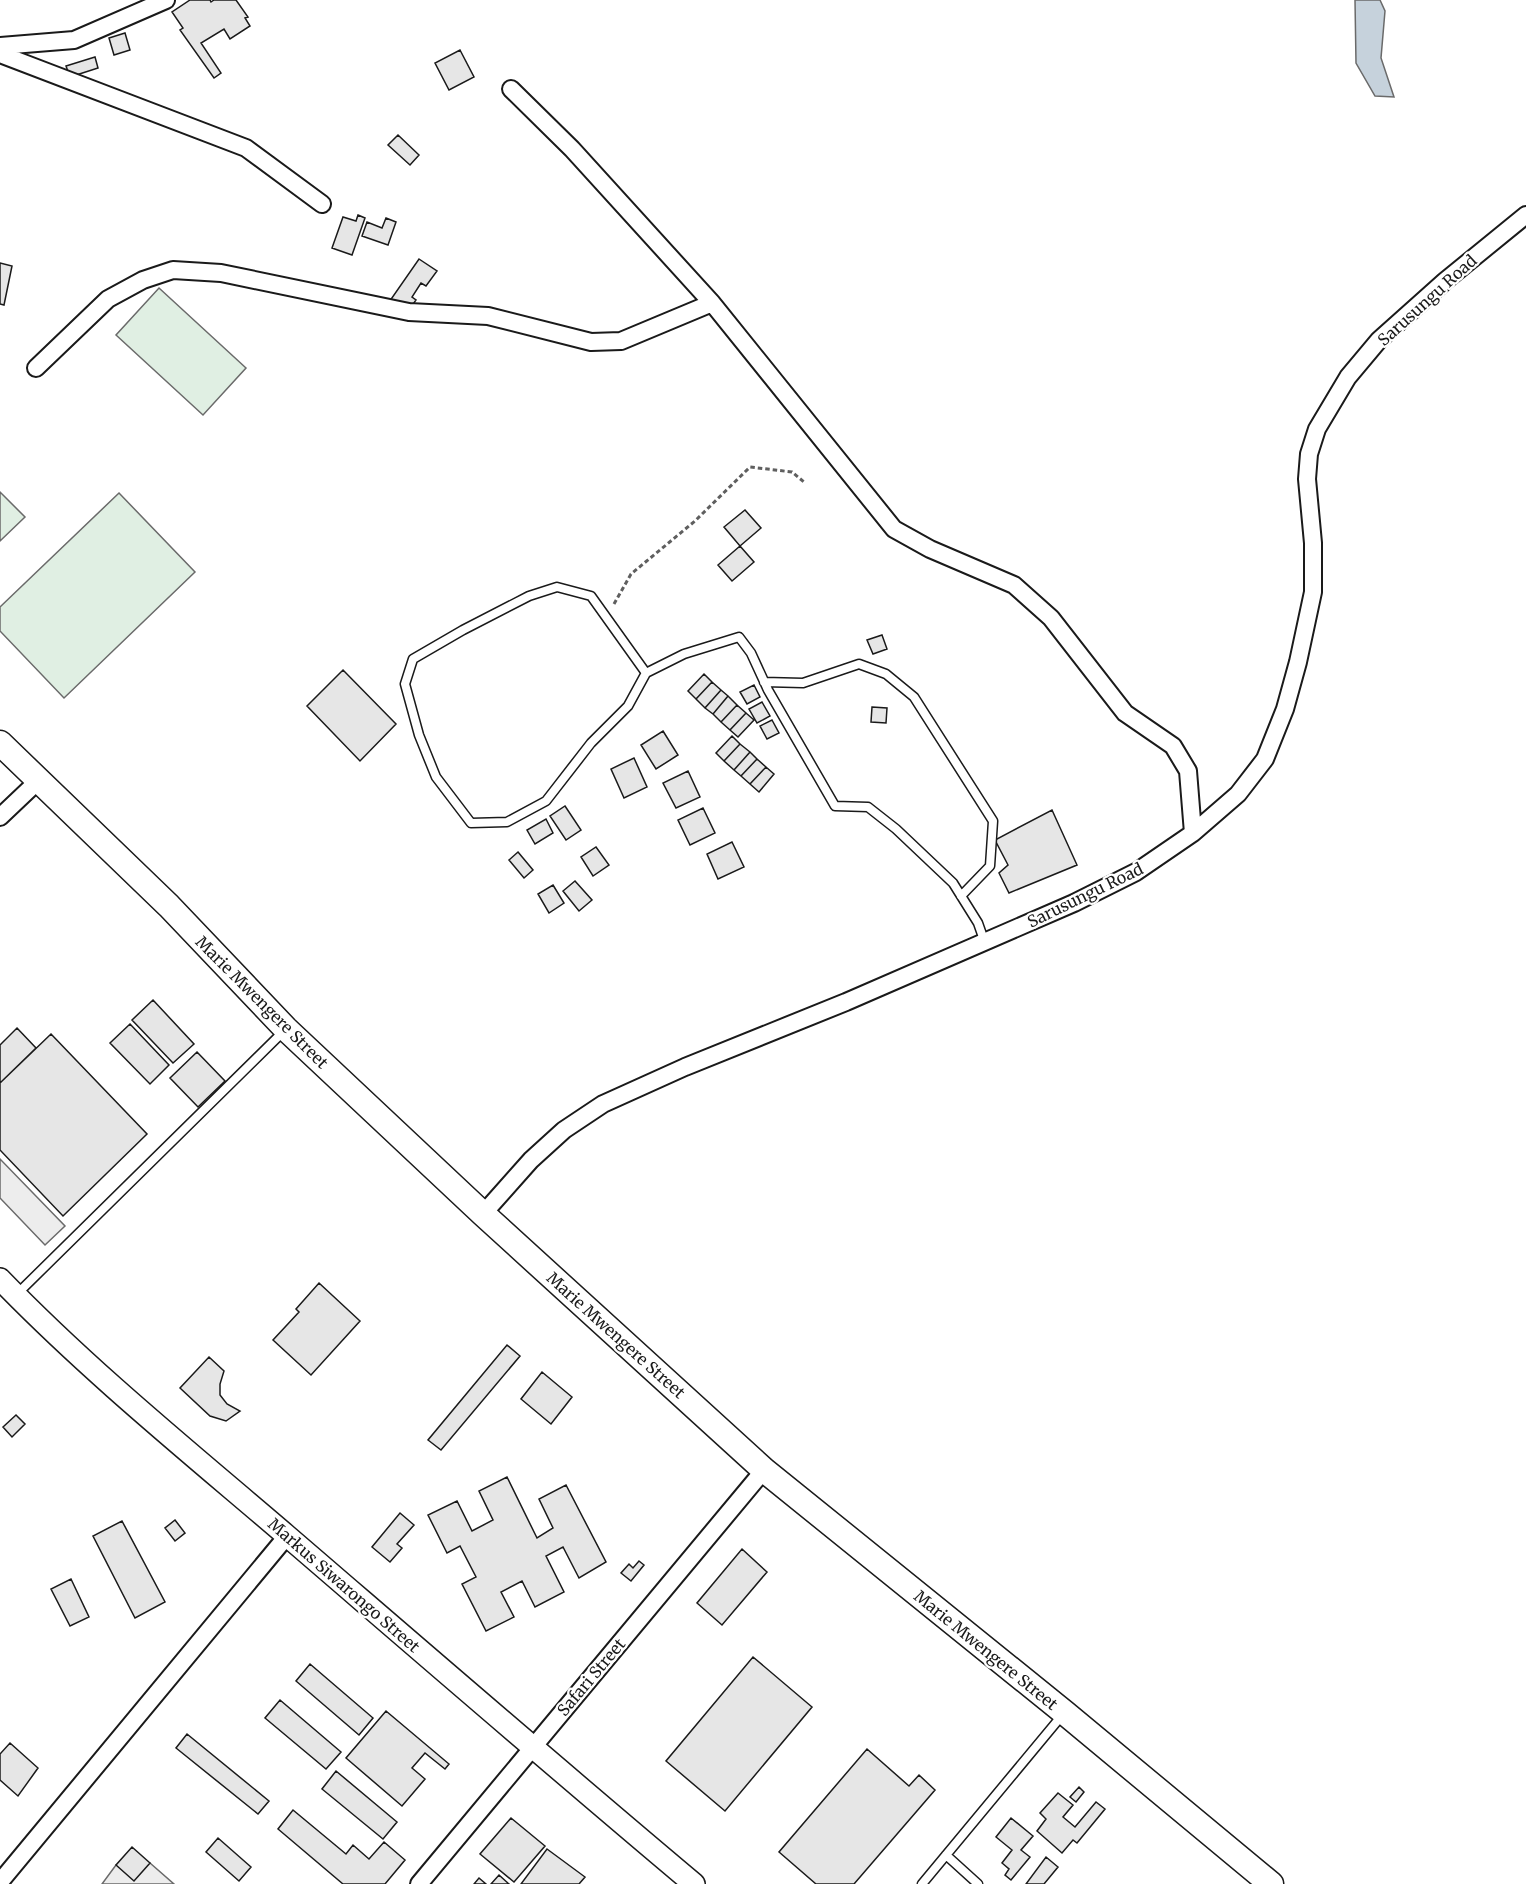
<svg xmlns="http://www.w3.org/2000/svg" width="1526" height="1884" font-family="Merriweather,serif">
  <rect width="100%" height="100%" fill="#fff"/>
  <path fill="#e0efe3" stroke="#6a6a6a" stroke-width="1.5" d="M 159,288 L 246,368 L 203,415 L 116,335 Z
    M 0,492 L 25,517 L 0,541 Z
    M 119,493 L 195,572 L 64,698 L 0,631 L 0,607 Z"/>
  <path fill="#ededed" stroke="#6a6a6a" stroke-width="1.5" d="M 0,1159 L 65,1226 L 45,1245 L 0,1198 Z
    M 150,1863 L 174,1884 L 102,1884 L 116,1865 Z"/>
  <path fill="#c6d2dc" stroke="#6a6a6a" stroke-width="1.5" d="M 1355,0 L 1380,0 L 1385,11 L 1381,58 L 1394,97 L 1375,96 L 1356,63 Z"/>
  <path fill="#e6e6e6" stroke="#1a1a1a" stroke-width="1.5" d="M 190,0 L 210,0 L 211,2 L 214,0 L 236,0 L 248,17 L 245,18 L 250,26 L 230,39 L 224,29 L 201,43 L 221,73 L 214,78 L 180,30 L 183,28 L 172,12 Z
    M 125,33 L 130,50 L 114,55 L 109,38 Z
    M 460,50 L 474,77 L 449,90 L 435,63 Z
    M 95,57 L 98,68 L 70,77 L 66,66 Z
    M 398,135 L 419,155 L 410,165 L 388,145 Z
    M 358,215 L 365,218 L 352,255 L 332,248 L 343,217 L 356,221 Z
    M 386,218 L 396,222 L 388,245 L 362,236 L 367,222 L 382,228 Z
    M 419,259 L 437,271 L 426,286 L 421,283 L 412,297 L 416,300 L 409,310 L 387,305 Z
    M 0,263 L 12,266 L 4,305 L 0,304 Z
    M 745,510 L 761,528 L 740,546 L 724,527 Z
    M 740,546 L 754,562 L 732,581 L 718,565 Z
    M 882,635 L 887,649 L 873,654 L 867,640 Z
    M 343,670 L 396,724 L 360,761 L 307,706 Z
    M 704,674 L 712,682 L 696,699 L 688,691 Z
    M 712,682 L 721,690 L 705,708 L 696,699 Z
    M 754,685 L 760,697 L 747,704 L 740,692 Z
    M 721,690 L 728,696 L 713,714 L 705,708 Z
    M 728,696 L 737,705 L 721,722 L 713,714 Z
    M 762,702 L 770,716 L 757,723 L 749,709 Z
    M 737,705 L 746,713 L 730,730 L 721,722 Z
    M 872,707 L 887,708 L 886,723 L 871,722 Z
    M 746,713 L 754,720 L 738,737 L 730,730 Z
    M 772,720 L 779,733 L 767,739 L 760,726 Z
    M 663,731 L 678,755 L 656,769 L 641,745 Z
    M 732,736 L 740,744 L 724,761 L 716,753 Z
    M 740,744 L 750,752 L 734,770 L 724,761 Z
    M 750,752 L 757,759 L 741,776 L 734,770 Z
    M 634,758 L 647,787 L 624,798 L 611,769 Z
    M 757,759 L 766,767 L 750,784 L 741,776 Z
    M 766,767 L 774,774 L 759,792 L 750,784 Z
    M 688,771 L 700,797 L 676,808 L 663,783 Z
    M 565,806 L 581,830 L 566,840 L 550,816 Z
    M 703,808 L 715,833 L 690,845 L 678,820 Z
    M 1052,810 L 1077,865 L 1009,893 L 999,873 L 1008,865 L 995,840 Z
    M 546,819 L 553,833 L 535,844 L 527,830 Z
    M 732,842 L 744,867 L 718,879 L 707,854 Z
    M 596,847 L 609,865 L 593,876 L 581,857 Z
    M 518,852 L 533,870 L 524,878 L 509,860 Z
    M 575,881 L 592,900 L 579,911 L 563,891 Z
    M 553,885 L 564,903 L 549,913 L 538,894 Z
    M 153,1000 L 194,1044 L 173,1063 L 132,1020 Z
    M 130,1024 L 169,1065 L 150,1084 L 110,1043 Z
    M 17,1028 L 36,1048 L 0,1083 L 0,1045 Z
    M 51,1034 L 147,1134 L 63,1216 L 0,1150 L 0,1083 Z
    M 197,1052 L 225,1081 L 198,1107 L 170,1078 Z
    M 319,1283 L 360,1321 L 311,1375 L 273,1340 L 299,1312 L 296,1309 Z
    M 507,1345 L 520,1356 L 441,1450 L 428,1440 Z
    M 209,1357 L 224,1371 L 220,1384 L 220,1395 L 227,1404 L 240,1411 L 226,1421 L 210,1416 L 180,1388 Z
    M 542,1372 L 572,1397 L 551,1424 L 521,1399 Z
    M 16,1415 L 25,1424 L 12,1437 L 3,1427 Z
    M 507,1477 L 537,1538 L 553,1528 L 539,1499 L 566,1485 L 606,1562 L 579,1578 L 563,1547 L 546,1556 L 564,1592 L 535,1607 L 522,1581 L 501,1592 L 514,1617 L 486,1631 L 462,1584 L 476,1577 L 460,1546 L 447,1553 L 428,1515 L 457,1501 L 472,1531 L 493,1520 L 479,1491 Z
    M 400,1513 L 414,1525 L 397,1544 L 402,1548 L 390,1562 L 372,1547 Z
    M 175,1520 L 185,1533 L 175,1541 L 165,1528 Z
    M 122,1521 L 165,1602 L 135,1618 L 93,1536 Z
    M 742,1549 L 767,1572 L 722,1625 L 697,1603 Z
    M 639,1561 L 644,1565 L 631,1581 L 621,1573 L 629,1564 L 633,1568 Z
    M 71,1579 L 89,1617 L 70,1626 L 51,1589 Z
    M 753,1657 L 812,1707 L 725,1811 L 666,1761 Z
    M 310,1664 L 373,1718 L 359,1735 L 296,1681 Z
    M 280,1700 L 341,1752 L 326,1769 L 265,1718 Z
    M 386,1711 L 449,1764 L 445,1769 L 425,1753 L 412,1768 L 425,1779 L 402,1806 L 346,1758 Z
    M 187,1734 L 269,1801 L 258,1814 L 176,1748 Z
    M 10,1743 L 38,1768 L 18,1796 L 0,1780 L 0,1754 Z
    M 867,1749 L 909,1786 L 919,1775 L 935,1790 L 854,1884 L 816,1884 L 779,1852 Z
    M 336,1771 L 397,1822 L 383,1839 L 322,1789 Z
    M 1079,1787 L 1084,1792 L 1076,1802 L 1070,1797 Z
    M 1058,1793 L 1073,1805 L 1063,1817 L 1075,1827 L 1096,1802 L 1105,1809 L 1077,1843 L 1073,1840 L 1062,1853 L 1037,1831 L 1046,1819 L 1040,1813 Z
    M 293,1810 L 346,1854 L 353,1845 L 369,1859 L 384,1842 L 405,1860 L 385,1884 L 343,1884 L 278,1829 Z
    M 511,1818 L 545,1846 L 514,1882 L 480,1854 Z
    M 1011,1818 L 1033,1836 L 1021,1850 L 1030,1857 L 1011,1880 L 1005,1875 L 1009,1869 L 1002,1863 L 1012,1850 L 996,1837 Z
    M 218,1838 L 251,1867 L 239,1881 L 206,1852 Z
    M 132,1847 L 150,1863 L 134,1881 L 116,1865 Z
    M 547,1849 L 585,1877 L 579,1884 L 521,1884 Z
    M 1046,1857 L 1058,1867 L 1044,1884 L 1026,1884 Z
    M 499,1875 L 509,1884 L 491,1884 Z
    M 479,1878 L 486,1884 L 474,1884 Z"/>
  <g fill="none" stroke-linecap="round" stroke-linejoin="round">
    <defs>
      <path id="service" d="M 646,673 L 591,596 L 557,587 L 529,596 L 463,630 L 413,659 L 405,684 L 419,735 L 436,777 L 471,823 L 507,822 L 546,801 L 591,743 L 628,706 L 646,673 L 684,654 L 739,637 L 751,653 L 768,690 L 835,806 L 868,807 L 896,829 L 953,883 L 978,923 L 985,943
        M 764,682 L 803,683 L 859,664 L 886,674 L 914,697 L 993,821 L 990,866 L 961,896
        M 17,1294 L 286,1029
        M 946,1855 L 978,1884
        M 922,1884 L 1064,1713"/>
      <path id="minor" d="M 0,46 L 74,40 L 166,0
        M 0,54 L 246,148 L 322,204
        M 511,89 L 572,149 L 712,303 L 894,529 L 930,549 L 1014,585 L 1051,618 L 1125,713 L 1173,746 L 1188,771 L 1193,833
        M 36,368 L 108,299 L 143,280 L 173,270 L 221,273 L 409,312 L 488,316 L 591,342 L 621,341 L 712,303
        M 0,817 L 39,780
        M 483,1214 L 531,1160 L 564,1130 L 603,1104 L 685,1067 L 846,1002 L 1074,903 L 1136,872 L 1193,833 L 1238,794 L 1265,759 L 1285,709 L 1298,662 L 1313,592 L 1313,543 L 1307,479 L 1309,454 L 1317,429 L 1348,377 L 1379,340 L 1445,281 L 1526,215
        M 0,1882 L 287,1536
        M 419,1884 L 764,1470"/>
      <path id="tertiary" d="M 0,1279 C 89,1371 189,1452 286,1535 C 422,1652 557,1769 694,1884"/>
      <path id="secondary" d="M 0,743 L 169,906 L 286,1029 L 483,1214 L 764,1470 L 1065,1713 L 1271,1884"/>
    </defs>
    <use href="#service" stroke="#1a1a1a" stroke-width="11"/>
    <use href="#minor" stroke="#1a1a1a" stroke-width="20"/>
    <use href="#tertiary" stroke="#1a1a1a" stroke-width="24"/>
    <use href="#secondary" stroke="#1a1a1a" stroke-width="27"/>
    <path stroke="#5f5f5f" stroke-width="3" stroke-dasharray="4.5 3" stroke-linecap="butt" d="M 614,604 L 631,574 L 695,521 L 750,467 L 792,472 L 804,482"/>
    <use href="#service" stroke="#fff" stroke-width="8"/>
    <use href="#minor" stroke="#fff" stroke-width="16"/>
    <use href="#tertiary" stroke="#fff" stroke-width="21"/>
    <use href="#secondary" stroke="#fff" stroke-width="24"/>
  </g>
  <g text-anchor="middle" stroke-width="4.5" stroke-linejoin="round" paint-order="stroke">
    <g font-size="16" fill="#1a1a1a" stroke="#fff">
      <text transform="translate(1427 300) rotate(-42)" y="6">Sarusungu Road</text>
      <text transform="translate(1085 895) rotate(-26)" y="6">Sarusungu Road</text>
      <text transform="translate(262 1002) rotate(45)" y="6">Marie Mwengere Street</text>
      <text transform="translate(616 1335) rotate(42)" y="6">Marie Mwengere Street</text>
      <text transform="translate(344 1585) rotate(41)" y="6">Markus Siwarongo Street</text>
      <text transform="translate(986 1650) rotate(39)" y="6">Marie Mwengere Street</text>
      <text transform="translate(591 1677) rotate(-50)" y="6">Safari Street</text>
    </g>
  </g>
</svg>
